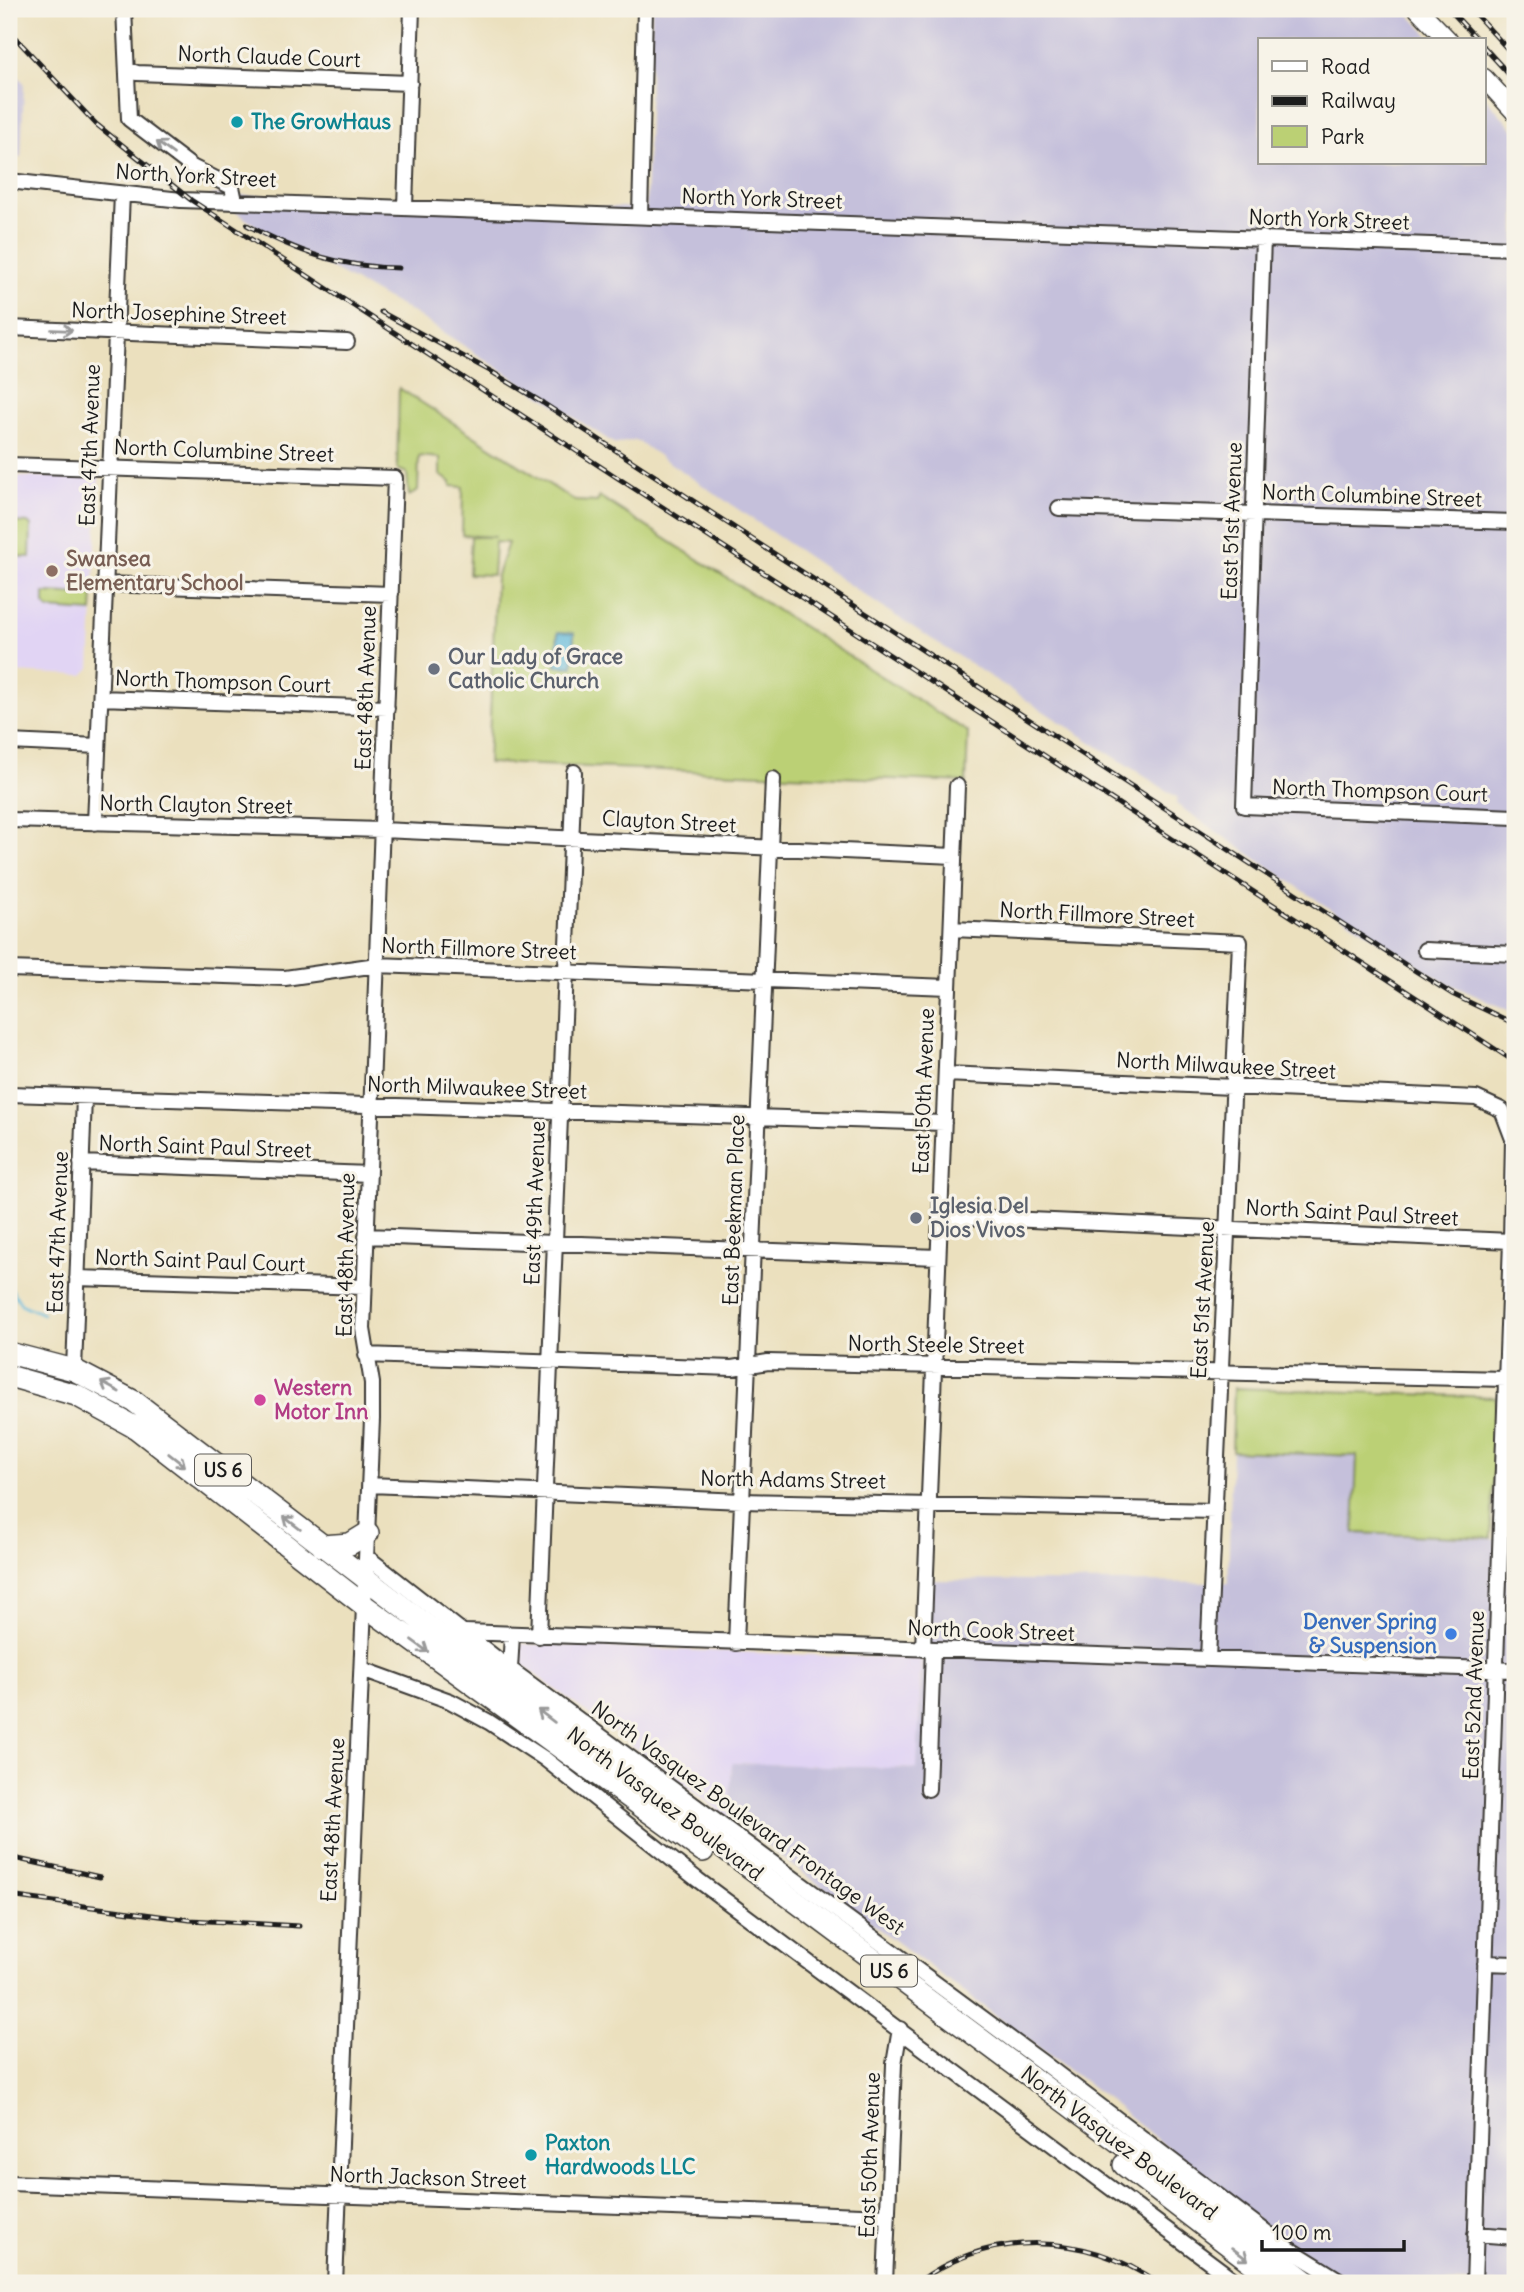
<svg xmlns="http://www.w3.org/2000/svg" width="1524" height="2292" font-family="Delius,sans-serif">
  <rect width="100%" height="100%" fill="#f7f3e8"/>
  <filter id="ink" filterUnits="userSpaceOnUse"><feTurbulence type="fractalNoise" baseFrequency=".0143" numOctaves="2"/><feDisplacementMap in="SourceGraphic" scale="14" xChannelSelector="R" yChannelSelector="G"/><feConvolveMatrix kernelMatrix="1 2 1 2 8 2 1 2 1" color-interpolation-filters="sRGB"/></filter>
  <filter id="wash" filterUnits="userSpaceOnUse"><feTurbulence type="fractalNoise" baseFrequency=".00686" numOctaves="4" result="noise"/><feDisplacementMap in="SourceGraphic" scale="28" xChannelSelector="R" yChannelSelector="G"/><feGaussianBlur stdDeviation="1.57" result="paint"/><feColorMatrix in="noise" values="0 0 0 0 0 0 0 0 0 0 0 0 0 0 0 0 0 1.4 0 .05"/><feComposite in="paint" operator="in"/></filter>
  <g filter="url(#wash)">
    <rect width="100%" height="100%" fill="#ebe0be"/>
    <path fill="#e1d4f4" d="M 99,476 L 90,668 L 83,675 L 9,672 L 9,477 Z
      M 521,1644 L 921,1659 L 918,1769 L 732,1763 L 729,1818 L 521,1664 Z"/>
    <path fill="#c5c0db" d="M 652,9 L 1404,9 L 1433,40 L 1260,40 L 1260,163 L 1484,163 L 1484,96 L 1515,131 L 1515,1002 L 1510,1000 L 1510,1011 L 1443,981 L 1342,917 L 1176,804 L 1178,798 L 879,605 L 636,440 L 615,444 L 412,312 L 274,238 L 209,194 L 646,208 Z
      M 9,66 L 24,83 L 21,158 L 9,156 Z
      M 1515,1302 L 1515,2283 L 1336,2283 L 1100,2093 L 729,1818 L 732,1763 L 917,1769 L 926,1580 L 1228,1583 L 1232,1451 L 1357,1455 L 1354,1533 L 1509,1540 Z"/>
    <path fill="#bbd074" stroke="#6c7648" stroke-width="2" d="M 399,388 L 575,501 L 597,502 L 600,497 L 968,732 L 966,782 L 488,763 L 496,578 L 508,543 L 495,542 L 493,575 L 469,574 L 471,537 L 496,537 L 462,535 L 463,487 L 451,486 L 451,482 L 440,475 L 440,458 L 419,456 L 418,491 L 409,496 L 407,473 L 397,469 Z
      M 9,522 L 28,523 L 31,526 L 30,557 L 9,556 Z
      M 44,593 L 93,595 L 92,612 L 48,609 L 44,604 Z
      M 1234,1388 L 1496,1397 L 1491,1538 L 1354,1533 L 1357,1456 L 1232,1451 Z"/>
    <path fill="#5cb7da" stroke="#3c6a7b" stroke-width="2" d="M 558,632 L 574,633 L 573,667 L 556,666 Z"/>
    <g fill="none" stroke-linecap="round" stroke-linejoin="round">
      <path stroke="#5cb7da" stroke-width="2.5" d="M 9,1285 L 21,1304 L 43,1314"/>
    </g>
  </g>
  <g filter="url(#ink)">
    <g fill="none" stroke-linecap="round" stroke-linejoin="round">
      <defs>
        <path id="minor" d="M 124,9 L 129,119 L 192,167 L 232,187 L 235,201
          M 128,70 L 137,73 L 410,83
          M 9,181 L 181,200 L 1515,248
          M 405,206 L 412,9
          M 640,216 L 645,9
          M 1263,238 L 1244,806 L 1515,817
          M 9,328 L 347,342
          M 9,465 L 395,478 L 363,1329 L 372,1383 L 372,1419 L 335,2283
          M 1059,508 L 1515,522
          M 105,584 L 391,594
          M 100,698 L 387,708
          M 9,742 L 98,746
          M 9,820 L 382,830 L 954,856
          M 95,823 L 122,194
          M 952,929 L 1240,942 L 1208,1659
          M 1425,950 L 1515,954
          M 9,969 L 285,978 L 377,965 L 949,987
          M 946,1074 L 1476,1098 L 1502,1110 L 1513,1139 L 1511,1241 L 1474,2283
          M 9,1094 L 944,1123
          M 81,1163 L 369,1174
          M 940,1216 L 1511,1241
          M 366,1236 L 938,1257
          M 77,1278 L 364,1287
          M 366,1355 L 732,1368 L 768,1362 L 1506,1379
          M 74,1370 L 84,1097
          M 370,1485 L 742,1501 L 1215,1511
          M 1501,1528 L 1515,1529
          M 367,1557 L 510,1669 L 1042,2062 L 1286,2247 L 1344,2283
          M 465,1632 L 1515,1670
          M 539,1636 L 574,772
          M 736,1643 L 773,779
          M 923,1649 L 957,786
          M 362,1669 L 450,1701 L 489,1722 L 545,1759 L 698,1880 L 1238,2283
          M 506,1674 L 510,1669 L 512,1635
          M 928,1789 L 933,1649
          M 1485,1963 L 1515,1964
          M 9,2183 L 888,2216
          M 1475,2234 L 1515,2237
          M 885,2283 L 894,2064 L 900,2029"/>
        <path id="major" d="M 1418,9 L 1448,40
          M 1484,78 L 1515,112"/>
        <path id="highway" d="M 9,1353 L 74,1370 L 135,1402 L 501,1682 L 1308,2283
          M 9,1376 L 76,1395 L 136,1428 L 365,1606 L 703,1851
          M 322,1546 L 350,1544 L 368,1533
          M 1124,2165 L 1278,2283"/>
      </defs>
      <use href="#minor" stroke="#3b3934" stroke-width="18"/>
      <use href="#major" stroke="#3b3934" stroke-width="21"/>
      <use href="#highway" stroke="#3b3934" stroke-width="24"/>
      <use href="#minor" stroke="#fff" stroke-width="14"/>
      <use href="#major" stroke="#fff" stroke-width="18"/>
      <use href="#highway" stroke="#fff" stroke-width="21"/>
      <defs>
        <path id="rail" d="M 1449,9 L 1478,40
          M 1471,9 L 1515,57
          M 9,31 L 96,124 L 191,200 L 1515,1062
          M 1484,47 L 1515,81
          M 247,225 C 300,253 339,267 399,268
          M 381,312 L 492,372 L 543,403 L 1406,965 L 1452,994 L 1515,1024
          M 9,1857 L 100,1877
          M 9,1896 L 190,1920 L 299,1926
          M 917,2283 C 989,2229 1085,2232 1158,2283"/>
      </defs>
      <use href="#rail" stroke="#1c1c1c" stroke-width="5"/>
      <use href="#rail" stroke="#f7f3e8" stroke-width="2.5" stroke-dasharray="8" stroke-linecap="butt"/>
    </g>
    <defs><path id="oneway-shaft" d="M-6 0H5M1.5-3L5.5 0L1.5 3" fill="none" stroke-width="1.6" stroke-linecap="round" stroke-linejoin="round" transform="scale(1.75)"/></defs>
    <g stroke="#999">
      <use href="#oneway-shaft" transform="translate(165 148) rotate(-144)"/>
      <use href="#oneway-shaft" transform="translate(62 330) rotate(2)"/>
      <use href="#oneway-shaft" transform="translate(110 1387) rotate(-151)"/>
      <use href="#oneway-shaft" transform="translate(177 1460) rotate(38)"/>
      <use href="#oneway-shaft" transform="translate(292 1523) rotate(-142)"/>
      <use href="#oneway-shaft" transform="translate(420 1646) rotate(36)"/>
      <use href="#oneway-shaft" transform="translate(546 1716) rotate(-143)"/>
      <use href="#oneway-shaft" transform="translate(1240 2254) rotate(37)"/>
    </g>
  </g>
  <g fill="#0f9aa8" stroke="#f7f3e8" stroke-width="2.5">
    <circle cx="237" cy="122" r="7"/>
    <circle cx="531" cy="2155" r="7"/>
  </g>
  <circle fill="#8d6e63" stroke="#f7f3e8" stroke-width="2.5" cx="52" cy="571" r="7"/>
  <g fill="#6b7280" stroke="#f7f3e8" stroke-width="2.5">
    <circle cx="434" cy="669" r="7"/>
    <circle cx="916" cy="1218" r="7"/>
  </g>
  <circle fill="#d1479c" stroke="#f7f3e8" stroke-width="2.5" cx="260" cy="1400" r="7"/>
  <circle fill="#3f7fe0" stroke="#f7f3e8" stroke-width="2.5" cx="1451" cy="1634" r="7"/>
  <g text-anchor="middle" stroke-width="6" stroke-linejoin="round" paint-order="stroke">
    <g fill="#f7f3e8" stroke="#5e5c59" stroke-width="2">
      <rect x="195" y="1454.5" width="56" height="31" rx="5"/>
      <rect x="861" y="1955.5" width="56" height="31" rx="5"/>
    </g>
    <g font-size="19" font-weight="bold" fill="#1c1c1c">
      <text x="223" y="1477">US 6</text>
      <text x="889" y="1978">US 6</text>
    </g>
    <g font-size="21" fill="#1c1c1c" stroke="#f7f3e8">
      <text transform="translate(269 57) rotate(2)" y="7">North Claude Court</text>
      <text transform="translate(196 176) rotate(3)" y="7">North York Street</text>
      <text transform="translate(762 199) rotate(2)" y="7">North York Street</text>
      <text transform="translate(1329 220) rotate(2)" y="7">North York Street</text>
      <text transform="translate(179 314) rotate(2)" y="7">North Josephine Street</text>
      <text transform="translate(90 445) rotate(-88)" y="7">East 47th Avenue</text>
      <text transform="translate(224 451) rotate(2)" y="7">North Columbine Street</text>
      <text transform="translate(1372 496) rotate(2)" y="7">North Columbine Street</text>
      <text transform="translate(1232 521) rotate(-88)" y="7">East 51st Avenue</text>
      <text transform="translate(223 682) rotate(2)" y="7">North Thompson Court</text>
      <text transform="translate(366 688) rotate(-88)" y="7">East 48th Avenue</text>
      <text transform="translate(1380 791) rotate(2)" y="7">North Thompson Court</text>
      <text transform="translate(196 805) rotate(1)" y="7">North Clayton Street</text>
      <text transform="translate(669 822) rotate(3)" y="7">Clayton Street</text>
      <text transform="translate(1097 915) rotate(3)" y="7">North Fillmore Street</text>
      <text transform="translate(479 949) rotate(2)" y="7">North Fillmore Street</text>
      <text transform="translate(1226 1066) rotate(3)" y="7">North Milwaukee Street</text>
      <text transform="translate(477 1088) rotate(2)" y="7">North Milwaukee Street</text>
      <text transform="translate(924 1091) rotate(-88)" y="7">East 50th Avenue</text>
      <text transform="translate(205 1147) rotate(2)" y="7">North Saint Paul Street</text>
      <text transform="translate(535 1203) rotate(-88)" y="7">East 49th Avenue</text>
      <text transform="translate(734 1210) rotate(-88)" y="7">East Beekman Place</text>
      <text transform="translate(1352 1213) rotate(3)" y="7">North Saint Paul Street</text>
      <text transform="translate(58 1232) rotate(-88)" y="7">East 47th Avenue</text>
      <text transform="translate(346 1255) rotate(-89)" y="7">East 48th Avenue</text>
      <text transform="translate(200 1261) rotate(2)" y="7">North Saint Paul Court</text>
      <text transform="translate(1203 1300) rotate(-87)" y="7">East 51st Avenue</text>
      <text transform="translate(936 1345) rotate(1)" y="7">North Steele Street</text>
      <text transform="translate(793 1480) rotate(1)" y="7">North Adams Street</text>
      <text transform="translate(991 1631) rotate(2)" y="7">North Cook Street</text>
      <text transform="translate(1474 1695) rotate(-88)" y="7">East 52nd Avenue</text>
      <text transform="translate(665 1804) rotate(37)" y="7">North Vasquez Boulevard</text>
      <text transform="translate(748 1818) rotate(36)" y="7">North Vasquez Boulevard Frontage West</text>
      <text transform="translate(333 1820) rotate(-87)" y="7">East 48th Avenue</text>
      <text transform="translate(1119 2143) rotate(37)" y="7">North Vasquez Boulevard</text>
      <text transform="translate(870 2155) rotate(-88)" y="7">East 50th Avenue</text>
      <text transform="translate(428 2178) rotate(2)" y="7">North Jackson Street</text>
    </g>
    <g font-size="21" font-weight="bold" fill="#0d838f" stroke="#f7f3e8" text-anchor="start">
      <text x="251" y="129">The GrowHaus</text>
      <text x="545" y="2150">Paxton<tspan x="545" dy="24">Hardwoods LLC</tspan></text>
    </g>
    <g font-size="21" font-weight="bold" fill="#785e54" stroke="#f7f3e8" text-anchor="start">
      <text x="66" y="566">Swansea<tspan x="66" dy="24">Elementary School</tspan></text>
    </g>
    <g font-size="21" font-weight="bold" fill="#5b616d" stroke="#f7f3e8" text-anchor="start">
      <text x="448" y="664">Our Lady of Grace<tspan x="448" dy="24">Catholic Church</tspan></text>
      <text x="930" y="1213">Iglesia Del<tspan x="930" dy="24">Dios Vivos</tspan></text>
    </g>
    <g font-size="21" font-weight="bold" fill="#b23c85" stroke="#f7f3e8" text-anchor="start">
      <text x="274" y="1395">Western<tspan x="274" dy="24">Motor Inn</tspan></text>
    </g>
    <g font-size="21" font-weight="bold" fill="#366cbe" stroke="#f7f3e8" text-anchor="end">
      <text x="1437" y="1629">Denver Spring<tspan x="1437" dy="24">&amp; Suspension</tspan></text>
    </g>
  </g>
  <rect width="1524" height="2292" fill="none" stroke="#f7f3e8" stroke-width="35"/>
  <rect x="1258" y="38" width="228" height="126" fill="#f7f3e8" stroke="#9f9d96" stroke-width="2"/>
  <rect x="1272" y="61" width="35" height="10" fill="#ffffff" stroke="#9f9d96" stroke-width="2"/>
  <text x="1321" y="74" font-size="21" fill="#1c1c1c">Road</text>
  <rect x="1272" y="96" width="35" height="10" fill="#1c1c1c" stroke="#9f9d96" stroke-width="2"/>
  <text x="1321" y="108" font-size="21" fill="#1c1c1c">Railway</text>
  <rect x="1272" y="126" width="35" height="21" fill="#bbd074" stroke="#9f9d96" stroke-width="2"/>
  <text x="1321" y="144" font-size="21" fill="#1c1c1c">Park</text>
  <path d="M1262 2240v10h142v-10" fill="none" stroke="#1c1c1c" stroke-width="3.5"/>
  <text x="1272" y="2240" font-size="21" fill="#1c1c1c" stroke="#f7f3e8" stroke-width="5" paint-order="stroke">100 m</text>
</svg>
